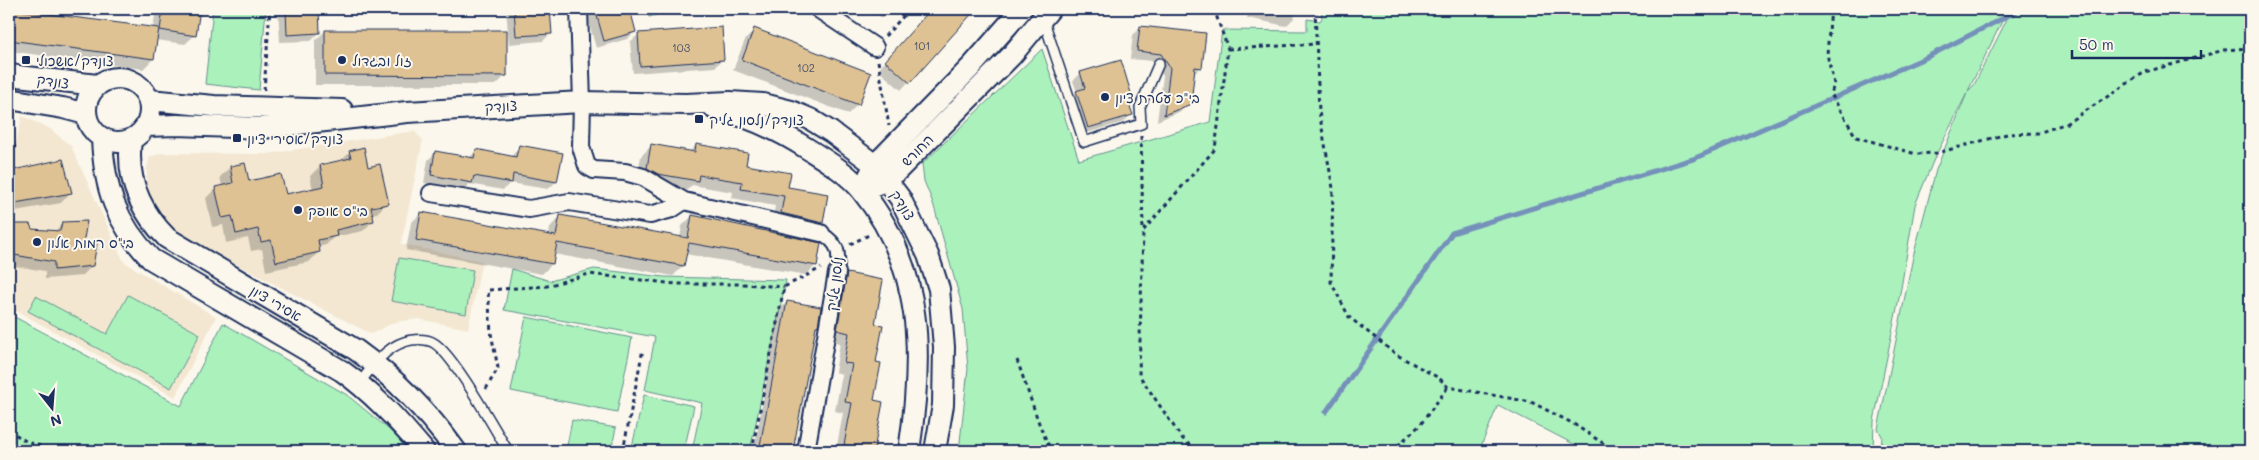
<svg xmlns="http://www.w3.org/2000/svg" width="2259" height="460" font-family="Mali,'Playpen Sans Hebrew',sans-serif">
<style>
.built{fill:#f3e7d1}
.green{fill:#abf1bc;stroke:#63908d}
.shadow{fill:#0003}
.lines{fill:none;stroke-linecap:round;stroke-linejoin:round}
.stream{stroke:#7491ba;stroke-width:5}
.building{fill:#dfc293;stroke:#1b2f5e}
.service-casing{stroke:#1b2f5e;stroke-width:12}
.pedestrian-casing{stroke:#1b2f5e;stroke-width:16}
.minor-casing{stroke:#1b2f5e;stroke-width:20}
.tertiary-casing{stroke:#1b2f5e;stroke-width:24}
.path{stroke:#1b2f5e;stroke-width:3;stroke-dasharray:4 4;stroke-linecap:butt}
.service{stroke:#fbf7ec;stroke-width:9}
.pedestrian{stroke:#fbf7ec;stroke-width:12}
.minor{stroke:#fbf7ec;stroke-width:16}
.tertiary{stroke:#fbf7ec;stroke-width:20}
.poi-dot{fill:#1b2f5e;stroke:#fbf7ec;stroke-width:2}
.labels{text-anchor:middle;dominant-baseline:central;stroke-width:4;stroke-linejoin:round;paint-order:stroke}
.number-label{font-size:11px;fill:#4c546b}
.poi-label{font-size:14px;fill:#1b2f5e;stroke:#fbf7ec;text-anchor:start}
.street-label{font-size:14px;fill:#1b2f5e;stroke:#fbf7ec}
</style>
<rect width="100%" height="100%" fill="#fbf7ec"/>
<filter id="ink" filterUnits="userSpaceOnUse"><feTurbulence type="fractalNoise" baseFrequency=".02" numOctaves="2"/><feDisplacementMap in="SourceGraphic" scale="10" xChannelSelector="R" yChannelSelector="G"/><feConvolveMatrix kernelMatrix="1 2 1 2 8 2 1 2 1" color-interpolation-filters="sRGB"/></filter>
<g filter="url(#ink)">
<path class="built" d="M22,116L49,128L71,146L124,262L216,317L175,397L9,307V156H13Z
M414,131L423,140L401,244L482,261L468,329L418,319L395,322L371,334L197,244L173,229L160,214L151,200L147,182V168L150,157L161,153L267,154Z"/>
<path class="green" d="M213,9H266L259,90L205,84Z
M646,9H676L649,17Z
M1321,9H2008L1968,91L1974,85L2012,9H2250V451H1881L1882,436L1878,429L1913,257L1936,170L1967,93L1934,159L1915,205L1901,288L1874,421L1873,451H1587L1498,405L1479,451H959L968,369L963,309L933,203L924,181L922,164L1042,49L1079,160L1210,122L1222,30L1307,31V19L1320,21L1322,18Z
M399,258L473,270L466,314L391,301Z
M512,269L550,281L594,269L664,277L786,280L750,451H692L702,403L645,390L655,337L504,310Z
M128,295L200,334L171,388L28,311L36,296L107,334Z
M9,314L181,406L223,323L347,395L387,428L411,451H9Z
M526,317L632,338L617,412L511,391Z
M644,395L694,406L684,451H631Z
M572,420L616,428L611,451H566Z"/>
<path class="shadow" d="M9,9L153,28L156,9H199L195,35L185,44L156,40L153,59L143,69L9,51Z
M278,9H318L319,33L311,41L280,42Z
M506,9H549L551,33L543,41L509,44Z
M585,9H628L635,32L627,39L596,48Z
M871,9H891L882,18Z
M932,9H974L901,90L878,70Z
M1249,9H1296L1294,18L1286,26L1247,18Z
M1141,27L1201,67L1193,75L1189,103L1181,111L1157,121L1163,76L1153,61L1130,59L1133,35Z
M721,28L723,59L715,67L633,73L630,42L638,35Z
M755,30L858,104L848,114L733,70L745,40Z
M325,31L506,75L496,85H315V41Z
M1081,73L1132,102L1129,106L1131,114L1124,122L1080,135L1069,99L1077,92L1073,81Z
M696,145L745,166L787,188L822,223L812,233L772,223L775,206L732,198L733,192L692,185L687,190L648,184L637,178L641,156L651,146L689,152Z
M519,147L556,182L548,189L510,183L503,190L469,184L464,190L424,183L428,160L436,152L469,158L476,151L511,157Z
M350,152L367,168L387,203L377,213L371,214L373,221L363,231L334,237L326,245L318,247L319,252L309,262L266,271L262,249L251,251L248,238L226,243L223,225L212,227L206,198L216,188L222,186L220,177L230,167L244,164L248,183L285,196L313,190L310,176L320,166L340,162Z
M62,161L70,193L61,203L9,212V172Z
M421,213L549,236L550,227L560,217L680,238L682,226L692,216L816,265L806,275L685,254L683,266L673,276L554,254L552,264L542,274L406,250L411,223Z
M62,224L82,246L92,266L82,276L45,279V271L9,265V226L29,225L31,230L54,232Z
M848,274L873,325L875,363L871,451H836L843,413L835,411L842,374L835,372L840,343L828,340L838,284Z
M787,302L820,308L793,451H754L779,310Z"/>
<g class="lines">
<path class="stream" d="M1326,412L1452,233L1693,159L1925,58L2021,9"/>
</g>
<path class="building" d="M9,9L159,28L154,59L9,40Z
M163,9H200L196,36L160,30Z
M286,9H319L320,33L287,35Z
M514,9H550L552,34L516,36Z
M595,9H630L636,32L604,41Z
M931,9H976L910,83L885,61Z
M1140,26L1206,33L1202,68L1195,67L1191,104L1164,115L1170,68L1161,54L1137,51Z
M722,27L724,60L640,66L638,33Z
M754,28L871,73L859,105L742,60Z
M325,30H507V76L325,75Z
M1121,60L1134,103L1129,104L1133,115L1088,128L1076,91L1085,88L1080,72Z
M651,144L695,152L696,144L748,153L746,165L791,173L788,187L828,194L823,223L781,213L784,196L741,189L742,182L699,175L698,181L658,174L647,168Z
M519,145L563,153L557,182L513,174L512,183L474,176L472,183L431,175L435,151L474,158L476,149L516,157Z
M364,147L368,167L380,164L389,204L371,207L374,221L336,230L337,236L318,240L320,252L276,262L271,240L261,242L258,229L236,234L232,216L222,218L215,187L233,183L230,166L245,163L249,181L281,174L286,194L324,186L320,165L351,158L349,151Z
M63,159L72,193L9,204V171Z
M421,212L556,236L560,215L688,238L692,215L821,243L817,266L689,243L684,266L557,243L553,264L416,240Z
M87,221L83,245L97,243L93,266L54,270V262L9,254V224H30L32,229L60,231L62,222Z
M847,273L883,280L875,324L883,325L876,362L881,363L874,400L883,402L874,450L844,445L852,403L845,402L852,364L844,363L849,333L837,330Z
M787,301L821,307L818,326H816L793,451H759Z"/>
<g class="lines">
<defs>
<path id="service" d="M416,9H421
M1043,18L1084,142L1141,124L1140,107L1159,63
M9,147H10
M359,384C371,368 385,348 404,342C412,339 426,338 434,343C454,355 494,428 508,451"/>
<path id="pedestrian" d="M821,233C839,244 840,252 837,273"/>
<path id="minor" d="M579,9L582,102L581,147L587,166L594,170L625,172L643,177L684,201L821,233
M818,9L875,47
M431,193L529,209L569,202L650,215L672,209L684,201
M806,451L837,273"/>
<path id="tertiary" d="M9,75L97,85
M86 110a32 32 0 1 1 64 0a32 32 0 1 1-64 0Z
M9,99L63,108L86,114
M149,100L214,106L342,110
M715,109C748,116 780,131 808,149C827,161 849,174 862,191C925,269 923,358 909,451
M146,126L177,125L262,128L407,112L582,102L686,104L730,102L763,104L791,111L810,119L831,132L875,165L900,198L928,255L939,289L944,347L943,405L935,451
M102,138C104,188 116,223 151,259L342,371C374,394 399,421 424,451
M131,140C126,178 140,211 167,238L356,350C395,378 428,412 456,451
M869,176L875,165L972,66L1022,9
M875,185L888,180L1011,56L1050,9"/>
</defs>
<use href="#service" class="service-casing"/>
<use href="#pedestrian" class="pedestrian-casing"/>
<use href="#minor" class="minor-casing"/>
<use href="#tertiary" class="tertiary-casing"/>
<path class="path" d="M1315,9L1319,112L1333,188L1331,282L1349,317L1397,355L1439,378L1448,387L1531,402L1572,423L1615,451
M1831,9L1827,54L1834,84L1831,94L1856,137L1916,154L1937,153L2007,134L2038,133L2067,123L2145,72L2224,50L2250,48
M1315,12L1324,9
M885,36L910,9
M1228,49L1316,44
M878,61L889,126
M264,90L270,9
M1141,136L1143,230
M850,244L869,235
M1017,360L1040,426L1051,451
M486,389L498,368L491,333L488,290L547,286L589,274L676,284H744L784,287
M9,430L27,442L57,451
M623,451L643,349
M752,451L784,287L821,268
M1196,451L1181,437L1139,375L1143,231L1215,149L1228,49L1214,9
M1392,451L1420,425L1448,387"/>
<use href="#service" class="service"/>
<use href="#pedestrian" class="pedestrian"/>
<use href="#minor" class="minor"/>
<use href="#tertiary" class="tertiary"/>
</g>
</g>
<g class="poi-dot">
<rect x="21" y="55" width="10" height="10" rx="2.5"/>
<circle cx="342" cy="60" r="5"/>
<circle cx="1105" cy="97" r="5"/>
<rect x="694" y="114" width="10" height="10" rx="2.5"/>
<rect x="232" y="133" width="10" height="10" rx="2.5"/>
<circle cx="298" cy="210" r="5"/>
<circle cx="37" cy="242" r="5"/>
</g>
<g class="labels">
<g class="number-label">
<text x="922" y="45">101</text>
<text x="681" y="47">103</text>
<text x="806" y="67">102</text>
</g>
<g class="poi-label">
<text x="36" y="60">צונדק/אשכולי</text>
<text x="352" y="60">זול ובגדול</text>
<text x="1115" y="97">בי"כ עטרת ציון</text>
<text x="709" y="119">צונדק/נלסון גליק</text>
<text x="247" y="138">צונדק/אסירי ציון</text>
<text x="308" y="210">בי"ס אופק</text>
<text x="47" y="242">בי"ס רמות אלון</text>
</g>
<g class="street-label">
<text transform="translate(53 81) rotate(8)">צונדק</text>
<text transform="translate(501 106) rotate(-3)">צונדק</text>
<text transform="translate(917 150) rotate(-45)">החורש</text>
<text transform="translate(903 205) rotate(59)">צונדק</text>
<text transform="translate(834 284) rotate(-83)">נלסון גליק</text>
<text transform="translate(276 303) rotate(30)">אסירי ציון</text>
</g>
</g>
<rect width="2259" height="460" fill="none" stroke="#fbf7ec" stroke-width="30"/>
<rect x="15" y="15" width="2229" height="430" fill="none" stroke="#1b2f5e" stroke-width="2" filter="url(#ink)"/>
<g transform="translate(52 408) rotate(163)" stroke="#fbf7ec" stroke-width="4" paint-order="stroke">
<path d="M0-4L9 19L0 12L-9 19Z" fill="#1b2f5e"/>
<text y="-8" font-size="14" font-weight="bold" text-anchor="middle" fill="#1b2f5e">N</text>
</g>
<path d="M2072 50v8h129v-8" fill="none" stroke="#1b2f5e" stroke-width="2.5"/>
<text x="2079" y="50" font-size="15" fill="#1b2f5e" stroke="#fbf7ec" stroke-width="4" paint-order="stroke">50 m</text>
</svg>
